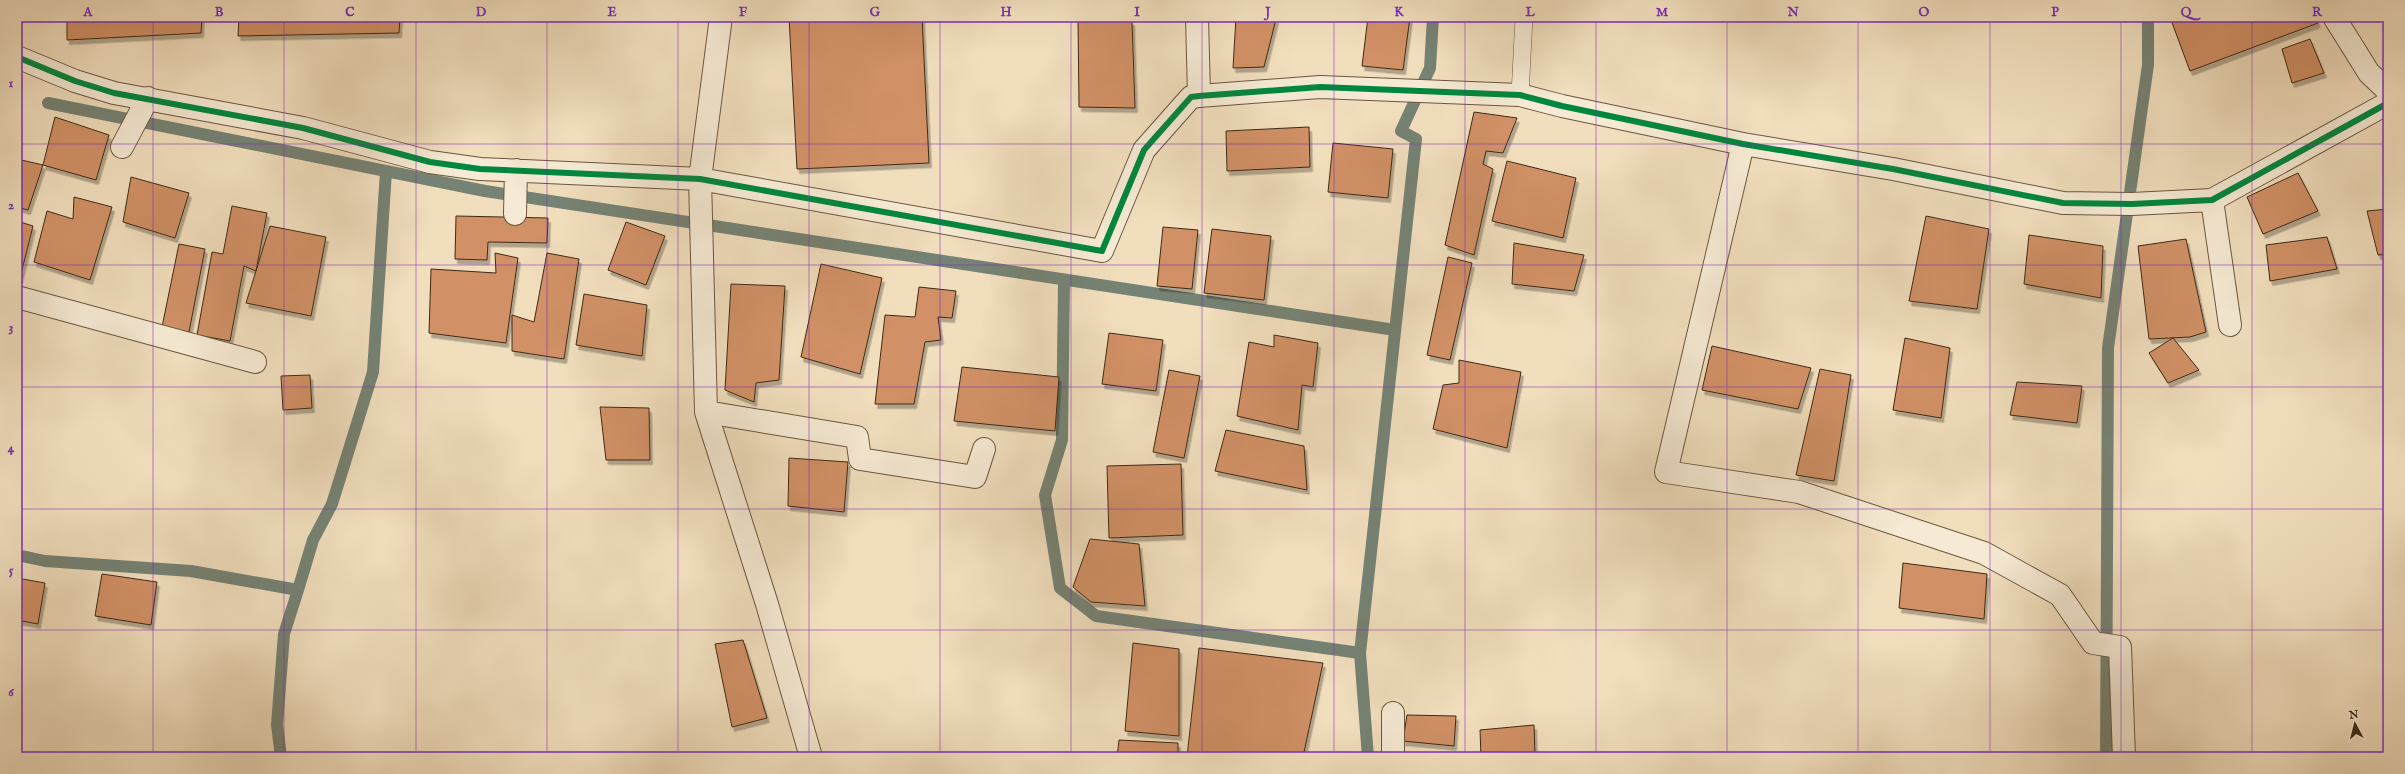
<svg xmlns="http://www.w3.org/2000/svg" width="2405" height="774" font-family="'IM FELL English',serif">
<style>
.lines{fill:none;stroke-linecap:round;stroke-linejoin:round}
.stream{stroke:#758274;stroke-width:12}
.building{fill:#d19066;stroke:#3d2a15;filter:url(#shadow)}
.service-casing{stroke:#6a573f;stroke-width:18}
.minor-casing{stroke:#6a573f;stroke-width:24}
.service{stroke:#f6ead4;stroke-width:17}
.minor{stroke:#f6ead4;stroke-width:22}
.cycleway-casing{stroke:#f6ead4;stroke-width:8}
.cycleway{stroke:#00873e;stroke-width:6}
.grid{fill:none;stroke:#7b2cbf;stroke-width:1;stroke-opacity:0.55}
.neatline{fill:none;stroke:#7b2cbf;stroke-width:1.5}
.grid-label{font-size:13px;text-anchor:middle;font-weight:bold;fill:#7b2cbf}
</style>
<defs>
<filter id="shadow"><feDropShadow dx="2.5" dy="4.5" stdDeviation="0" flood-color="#0004"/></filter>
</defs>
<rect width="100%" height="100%" fill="#f1debd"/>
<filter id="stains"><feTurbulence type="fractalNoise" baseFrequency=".005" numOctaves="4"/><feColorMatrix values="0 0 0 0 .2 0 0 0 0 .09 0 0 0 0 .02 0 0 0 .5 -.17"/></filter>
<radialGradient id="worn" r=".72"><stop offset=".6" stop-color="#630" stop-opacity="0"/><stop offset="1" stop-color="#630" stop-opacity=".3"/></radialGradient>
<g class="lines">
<path class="stream" d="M48,103L485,191L1395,330
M1064,280L1062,440L1045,495L1060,588L1096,616L1360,653
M17,555L45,561L191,571L298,590L313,540L332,504L373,372L386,171
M281,757L277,725L284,634L298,590
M1368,757L1360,653L1416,139L1401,131L1430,68L1433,17
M2106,757L2108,348L2148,65V17"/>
</g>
<path class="building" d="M67,17H202L201,33L67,40Z
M239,17H400L399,33L238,36Z
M789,17H922L929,163L797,169Z
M1236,17L1276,19L1264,67L1233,68Z
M1368,17H1410L1403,70L1362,66Z
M2178,17H2315L2318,23L2190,71L2171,20Z
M1078,19L1132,21L1135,108L1079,107Z
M2310,39L2324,73L2292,83L2282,49Z
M1474,112L1517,118L1503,153L1486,151L1483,164L1493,169L1474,255L1445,245Z
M55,117L109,135L96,180L43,165Z
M1309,127L1310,167L1227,171L1226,131Z
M1333,143L1393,149L1388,198L1328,192Z
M17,159L43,165L28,210L17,207Z
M1507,161L1576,178L1563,238L1492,221Z
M2298,173L2318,211L2263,234L2247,197Z
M131,177L189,193L175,238L123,222Z
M74,197L112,207L90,280L34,262L47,211L73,219Z
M232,206L267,213L256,271L244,266L230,341L197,335L212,252L223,254Z
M2388,209V254L2378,255L2367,211Z
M456,216L548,218L547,243L488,242L487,260L455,259Z
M1926,216L1989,229L1977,309L1909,301Z
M17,221L33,226L18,286H17Z
M626,222L665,236L646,285L608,270Z
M270,226L326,237L311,316L246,303Z
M1163,227L1198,230L1192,289L1157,286Z
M1212,229L1271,236L1264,300L1204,293Z
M2029,235L2103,246L2101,298L2024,284Z
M2327,237L2337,269L2270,281L2266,245Z
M2186,239L2206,332L2190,337L2149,339L2138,246Z
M1514,243L1584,255L1574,291L1512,284Z
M179,244L205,249L189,332L162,327Z
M495,253L518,258L506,343L429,333L431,269L496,273Z
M547,253L579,259L564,359L512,351V315L534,322Z
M1448,257L1472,263L1450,360L1427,355Z
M821,264L882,278L860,374L801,357Z
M731,284L785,286L779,380L756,383L754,402L725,390Z
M919,287L956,291L952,318L938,317L941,340L925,342L914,404H875L885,315L915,317Z
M584,294L647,305L642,356L576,345Z
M1109,333L1163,340L1156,391L1102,384Z
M1274,335L1318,343L1313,387L1302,385L1298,430L1237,416L1249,342L1274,347Z
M1905,338L1950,348L1941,418L1893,410Z
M2173,338L2199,370L2168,383L2149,353Z
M1712,346L1811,368L1798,409L1702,390Z
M1459,360L1521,372L1507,448L1433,429L1443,385L1459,383Z
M962,367L1059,377L1055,431L954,421Z
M1820,369L1851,375L1834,481L1796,475Z
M1169,370L1200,376L1184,458L1153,452Z
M310,375L312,408L283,410L281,376Z
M2017,382L2082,386L2077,423L2010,415Z
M600,407L649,408L650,460H606Z
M1226,430L1304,446L1307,490L1215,471Z
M789,458L848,462L844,512L788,506Z
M1181,464L1183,535L1109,538L1107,466Z
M1090,539L1139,544L1145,606L1091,602L1073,587Z
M1903,563L1987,574L1984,619L1899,608Z
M102,574L157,582L151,625L95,616Z
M17,578L45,583L38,624L17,620Z
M743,640L767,718L732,727L715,644Z
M1133,643L1179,649V736L1125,731Z
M1199,648L1323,663L1303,757H1187Z
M1407,715L1456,716L1454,746L1403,741Z
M1534,725L1535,757H1481L1480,730Z
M1119,740L1178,743V757H1117Z
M1399,753L1433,757H1400Z"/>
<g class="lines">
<defs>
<path id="service" d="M1520,95L1524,17"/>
<path id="minor" d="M721,17L700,179L706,412L767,604L811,757
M1197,17L1199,96
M2334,17L2369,73L2388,91
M17,57L75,81L114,93L303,128L430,162L480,169L700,179L1102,251L1144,150L1191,97L1199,96L1320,87L1520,95L1562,106L1743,144L1893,169L2063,203L2132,204L2212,200L2388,103
M1743,144L1666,472L1799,492L1984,553L2060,595L2093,643L2120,647L2124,757
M122,147L148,98
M2212,200L2230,325
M515,214L516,170
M17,297L255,362
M706,412L857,437L860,459L975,477L984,449
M1393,757V713"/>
</defs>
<use href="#service" class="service-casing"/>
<use href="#minor" class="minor-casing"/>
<use href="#service" class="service"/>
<use href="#minor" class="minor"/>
<defs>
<path id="cycleway" d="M17,57L75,81L114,93L303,128L430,162L480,169L700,179L1102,251L1144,150L1191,97L1199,96L1320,87L1520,95L1562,106L1743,144L1893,169L2063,203L2132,204L2212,200L2388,103"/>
</defs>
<use href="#cycleway" class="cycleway-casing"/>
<use href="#cycleway" class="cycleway"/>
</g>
<path class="grid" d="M153,17V757M284,17V757M416,17V757M547,17V757M678,17V757M809,17V757M940,17V757M1071,17V757M1202,17V757M1334,17V757M1465,17V757M1596,17V757M1727,17V757M1858,17V757M1990,17V757M2121,17V757M2252,17V757M17,144H2388M17,265H2388M17,387H2388M17,509H2388M17,630H2388"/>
<rect width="2405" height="774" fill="none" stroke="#f1debd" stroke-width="44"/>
<g transform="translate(2355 724) rotate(353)" stroke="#f6ead4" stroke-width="3" paint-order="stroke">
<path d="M0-3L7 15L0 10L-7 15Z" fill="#3d2a15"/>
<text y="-6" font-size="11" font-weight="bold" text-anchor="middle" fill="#3d2a15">N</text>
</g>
<rect x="22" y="22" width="2361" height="730" class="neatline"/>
<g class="grid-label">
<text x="88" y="16">A</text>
<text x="219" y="16">B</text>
<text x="350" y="16">C</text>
<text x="481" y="16">D</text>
<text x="612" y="16">E</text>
<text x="743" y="16">F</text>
<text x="875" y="16">G</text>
<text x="1006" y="16">H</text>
<text x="1137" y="16">I</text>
<text x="1268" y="16">J</text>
<text x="1399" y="16">K</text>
<text x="1530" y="16">L</text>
<text x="1662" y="16">M</text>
<text x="1793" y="16">N</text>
<text x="1924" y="16">O</text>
<text x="2055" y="16">P</text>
<text x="2186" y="16">Q</text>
<text x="2317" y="16">R</text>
<text x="11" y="87">1</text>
<text x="11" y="209">2</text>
<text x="11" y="331">3</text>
<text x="11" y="452">4</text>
<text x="11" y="574">5</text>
<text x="11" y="696">6</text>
</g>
<rect width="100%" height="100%" filter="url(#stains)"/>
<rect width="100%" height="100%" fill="url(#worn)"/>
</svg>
